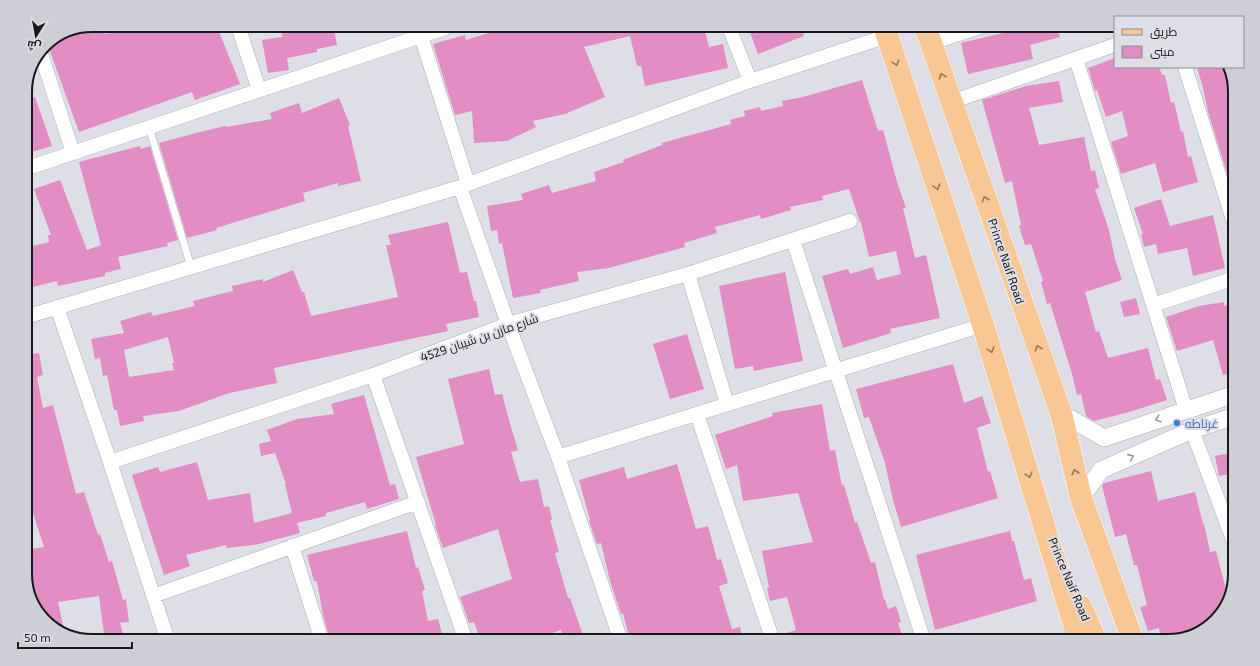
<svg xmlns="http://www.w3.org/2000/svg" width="1260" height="666" font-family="'Exo 2',Cairo,sans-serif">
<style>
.building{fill:#e28dc3;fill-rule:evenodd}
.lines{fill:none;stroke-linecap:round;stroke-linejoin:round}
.service-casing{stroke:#adadb6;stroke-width:8}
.minor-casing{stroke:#adadb6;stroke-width:15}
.tertiary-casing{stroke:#adadb6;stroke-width:18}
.primary-casing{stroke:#fff;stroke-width:23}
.service{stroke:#fff;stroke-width:7}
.minor{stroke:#fff;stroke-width:14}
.tertiary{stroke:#fff;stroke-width:17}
.primary{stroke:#f8c793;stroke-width:22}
.oneway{stroke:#94795d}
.oneway2{stroke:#989899}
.shop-dot{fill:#3f7fe0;stroke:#dedee7;stroke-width:1.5}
.labels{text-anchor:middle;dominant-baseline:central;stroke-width:4;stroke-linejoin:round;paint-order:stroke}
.street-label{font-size:12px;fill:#19191c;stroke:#dedee7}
.shop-label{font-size:12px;fill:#366cbe;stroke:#dedee7;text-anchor:start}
.rim{fill:none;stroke:#19191c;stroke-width:2}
</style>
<rect width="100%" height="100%" fill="#dedee7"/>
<path class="building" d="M1009,26H1056L1060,37L1030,45L1033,59L968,74L961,43L1003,33L1002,27Z
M704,27L709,47L723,44L728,68L645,86L641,66H637L630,36L584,47L605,97L565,114L533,121L536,127L507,141L474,143L472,111L455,115L433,44L465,35L466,40L495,31L513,28Z
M748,27H801L804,36L758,54Z
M218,29L240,84L195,100L192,92L79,132L47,43L67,30H103L105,34L118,30Z
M281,29H334L337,45L317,49V52L287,58L289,70L268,73L262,40L282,37Z
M1115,58V67H1159L1162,75H1165L1171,103L1174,102L1181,132L1183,131L1188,157L1191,156L1198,182L1163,192L1155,163L1121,174L1111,142L1128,136L1122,111L1106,117L1097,90L1095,91L1088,68Z
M1197,67H1228L1235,88V192H1233L1208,112L1203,88Z
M862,80L878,131L883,130L897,182L906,208H903L915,258L926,255L940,318L890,329L891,333L843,348L822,276L848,269L850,274L873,267L877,280L901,274L896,251L869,257L861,222H860L849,189L822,196L823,200L790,207L791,210L761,219L760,215L715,227L717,233L684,243L685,247L609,268L577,272L579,281L540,290L541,293L513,298L502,243L499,244L497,230L491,231L487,206L523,200L521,194L549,185L552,193L596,181L594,172L624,162L623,160L662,145V143L731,124L730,120L745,116L744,111L760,107L761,111L783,106L782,101L803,97Z
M1059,81L1063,102L1029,108L1039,145L1084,137L1091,171L1095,170L1099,188L1095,189L1109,230L1115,259L1122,280L1085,292L1096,332L1099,331L1108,358L1148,348L1156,380L1160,379L1167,400L1129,412L1094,421L1086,416L1081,394L1077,395L1072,374L1050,303L1047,304L1041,282L1043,281L1031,244L1025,245L1019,226L1021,225L1012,181L1005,183L982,100L1026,86Z
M35,97L52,146L25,154V100Z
M339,98L350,125L348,126L361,181L338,186V183L303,193L305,201L216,228L217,230L187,238L159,143L196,133L225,126L226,127L272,119L270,113L299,103L302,113Z
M140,146L141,149L150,146L178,240L167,243L168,246L118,257L121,269L105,273V276L58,286L57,281L25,289V248L49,242L48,235H51L34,189L60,180L87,250L101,245L79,162Z
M1161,199L1170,226L1213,215L1225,268L1193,276L1187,248L1158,254L1156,244L1144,247L1141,234H1143L1134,208Z
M448,222L460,273L467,272L474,301H476L479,317L446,324L448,331L274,368L277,383L229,393L179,411L143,416L144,421L120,426L117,410H114L107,375L103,376L100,358L95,359L91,339L124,333L120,321L151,312L153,316L195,306L193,301L233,291L232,286L263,279V282L293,270L302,292H304L311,316L398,297L386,245H391L388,235ZM168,337L174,363H172L174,370L129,377L124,350Z
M785,272L803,361L754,371L753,366L735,369L719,286Z
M1136,298L1140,314L1124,317L1120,302Z
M1224,302V306L1235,302V372L1223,375L1213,340L1177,351L1166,317L1199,306Z
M687,334L704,389L670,399L653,344Z
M31,346L33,354L39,353L43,375L37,377L43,408L53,405L76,494L84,492L98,535L100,534L109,562L112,561L123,600L126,599L129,622L120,623L125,641H105L99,596L58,602L65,635L62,634L36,611L25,578V550L44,547L30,504L25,505V347Z
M953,364L964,403L982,396L991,423L977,428L988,472L990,471L998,498L901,527L893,500L885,463L869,417L864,418L856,389Z
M489,369L495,395L502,394L510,424L518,450L511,452L520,482L538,479L544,507L549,506L552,520H550L559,552L555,553L568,598H570L585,641H563L561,630L528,641H481L474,622L469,623L460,597L512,579L498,529L443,548L435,526L436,525L416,457L464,444L448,379Z
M364,395L390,485L395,484L399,499L367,509L365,502L326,513V516L297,523L300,533L259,544L227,548L226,545L186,555L190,566L164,575L132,475L158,467L160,472L197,462L208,500L250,493L254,523L292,513L285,484H286L275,453L261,456L259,444L271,441L267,430L297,419L334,414L331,404Z
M822,404L830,451L835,450L842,486L844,485L855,523L857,522L871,563L875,562L884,600L885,599L888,609L896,606L901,622L898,623L904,641H781L780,635L796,630L787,597L770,601L767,588H769L762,551L813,542L798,493L743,501L737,465L726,469L715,435L773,416L772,413Z
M1235,452V473L1219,476L1215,456Z
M677,464L696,529L708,526L717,560L721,559L728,583L719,586L732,629L740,627L743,641H691L690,634L659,641H630L623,613L621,614L610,581L601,543L597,544L589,521L590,520L579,480L624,467L627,479Z
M1151,471L1158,501L1195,492L1203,524H1204L1210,552L1216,551L1229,601L1228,604L1205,630L1168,641H1161L1159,628L1148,631L1140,607L1147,605L1137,565H1134L1126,534L1115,537L1102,486L1104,483Z
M407,531L416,568L418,567L425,590L422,591L428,621L438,619L444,641H330L323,615L317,581H314L307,555Z
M1010,531L1012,541H1014L1024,580L1031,578L1037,601L935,630L916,555Z"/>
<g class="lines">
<defs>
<path id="service" d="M149,127L191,267"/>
<path id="minor" d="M729,27L750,81
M239,29L259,90
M421,36L468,184
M931,43L983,26
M41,54L73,153
M1076,59L1186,410
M1185,67L1235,226
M951,102L1115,45
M25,169L445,28
M460,187L508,324L558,457L621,641
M793,240L924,641
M688,274L727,404
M1153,305L1235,278
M57,307L110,462L168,641
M25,317L460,187L750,81L887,36
M373,375L466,641
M697,414L773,641
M1192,430L1235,545
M558,457L983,325
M110,462L373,375L508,324L688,274L850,221
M292,546L322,641
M153,596L418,502"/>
<path id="tertiary" d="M1061,413L1104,438L1235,394
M1081,498L1101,470L1192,430L1235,416"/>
<path id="primary" d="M884,26L983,325L1079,641
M925,26L1061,413L1081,498L1133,641
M1081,606L1096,641"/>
</defs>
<use href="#service" class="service-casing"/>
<use href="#minor" class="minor-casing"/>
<use href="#tertiary" class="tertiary-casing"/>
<use href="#primary" class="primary-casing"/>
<use href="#service" class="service"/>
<use href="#minor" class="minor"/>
<use href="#tertiary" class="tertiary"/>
<use href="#primary" class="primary"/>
</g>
<defs><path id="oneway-chevron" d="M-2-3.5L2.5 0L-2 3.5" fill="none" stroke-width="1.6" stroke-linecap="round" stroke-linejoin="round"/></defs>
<g class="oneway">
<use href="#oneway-chevron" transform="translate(896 63) rotate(72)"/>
<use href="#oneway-chevron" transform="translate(942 76) rotate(-109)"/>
<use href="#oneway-chevron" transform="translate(937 187) rotate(72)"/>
<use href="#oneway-chevron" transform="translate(985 199) rotate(-109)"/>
<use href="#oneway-chevron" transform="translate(1038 348) rotate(-109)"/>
<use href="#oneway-chevron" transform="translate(991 350) rotate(73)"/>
<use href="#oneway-chevron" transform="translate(1075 472) rotate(-104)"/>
<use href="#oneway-chevron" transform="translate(1029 475) rotate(73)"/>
</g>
<g class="oneway2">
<use href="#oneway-chevron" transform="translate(1158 419) rotate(161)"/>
<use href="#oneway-chevron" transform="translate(1131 457) rotate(-24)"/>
</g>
<circle class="shop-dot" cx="1177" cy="423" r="4"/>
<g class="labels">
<g class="street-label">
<text transform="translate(1007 261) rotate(71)">Prince Naif Road</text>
<text transform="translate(479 337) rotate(-19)">شارع مازن بن شيبان 4529</text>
<text transform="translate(1070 579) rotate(67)">Prince Naif Road</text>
</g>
<g class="shop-label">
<text x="1185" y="423">غرناطه</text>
</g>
</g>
<path d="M0 0H1260V666H0ZM92 32H1168A60 60 0 0 1 1228 92V574A60 60 0 0 1 1168 634H92A60 60 0 0 1 32 574V92A60 60 0 0 1 92 32Z" fill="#ceced7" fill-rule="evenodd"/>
<path class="rim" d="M92 32H1168A60 60 0 0 1 1228 92V574A60 60 0 0 1 1168 634H92A60 60 0 0 1 32 574V92A60 60 0 0 1 92 32Z"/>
<rect x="1114" y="16" width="130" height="52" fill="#dedee7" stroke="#8f8f96"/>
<rect x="1122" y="29" width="20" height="6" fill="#f8c793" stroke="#8f8f96"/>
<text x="1150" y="36" font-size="12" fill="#19191c">طريق</text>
<rect x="1122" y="46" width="20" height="12" fill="#e28dc3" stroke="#8f8f96"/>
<text x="1150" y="56" font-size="12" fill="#19191c">مبنى</text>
<g transform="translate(36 36) rotate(191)" stroke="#dedee7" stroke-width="3" paint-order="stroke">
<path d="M0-3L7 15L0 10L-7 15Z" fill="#19191c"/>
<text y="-6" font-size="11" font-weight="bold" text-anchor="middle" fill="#19191c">ش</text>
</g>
<path d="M18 642v6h114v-6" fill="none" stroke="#19191c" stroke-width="2"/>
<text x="24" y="642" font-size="12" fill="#19191c" stroke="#dedee7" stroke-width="3" paint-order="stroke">50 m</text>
</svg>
